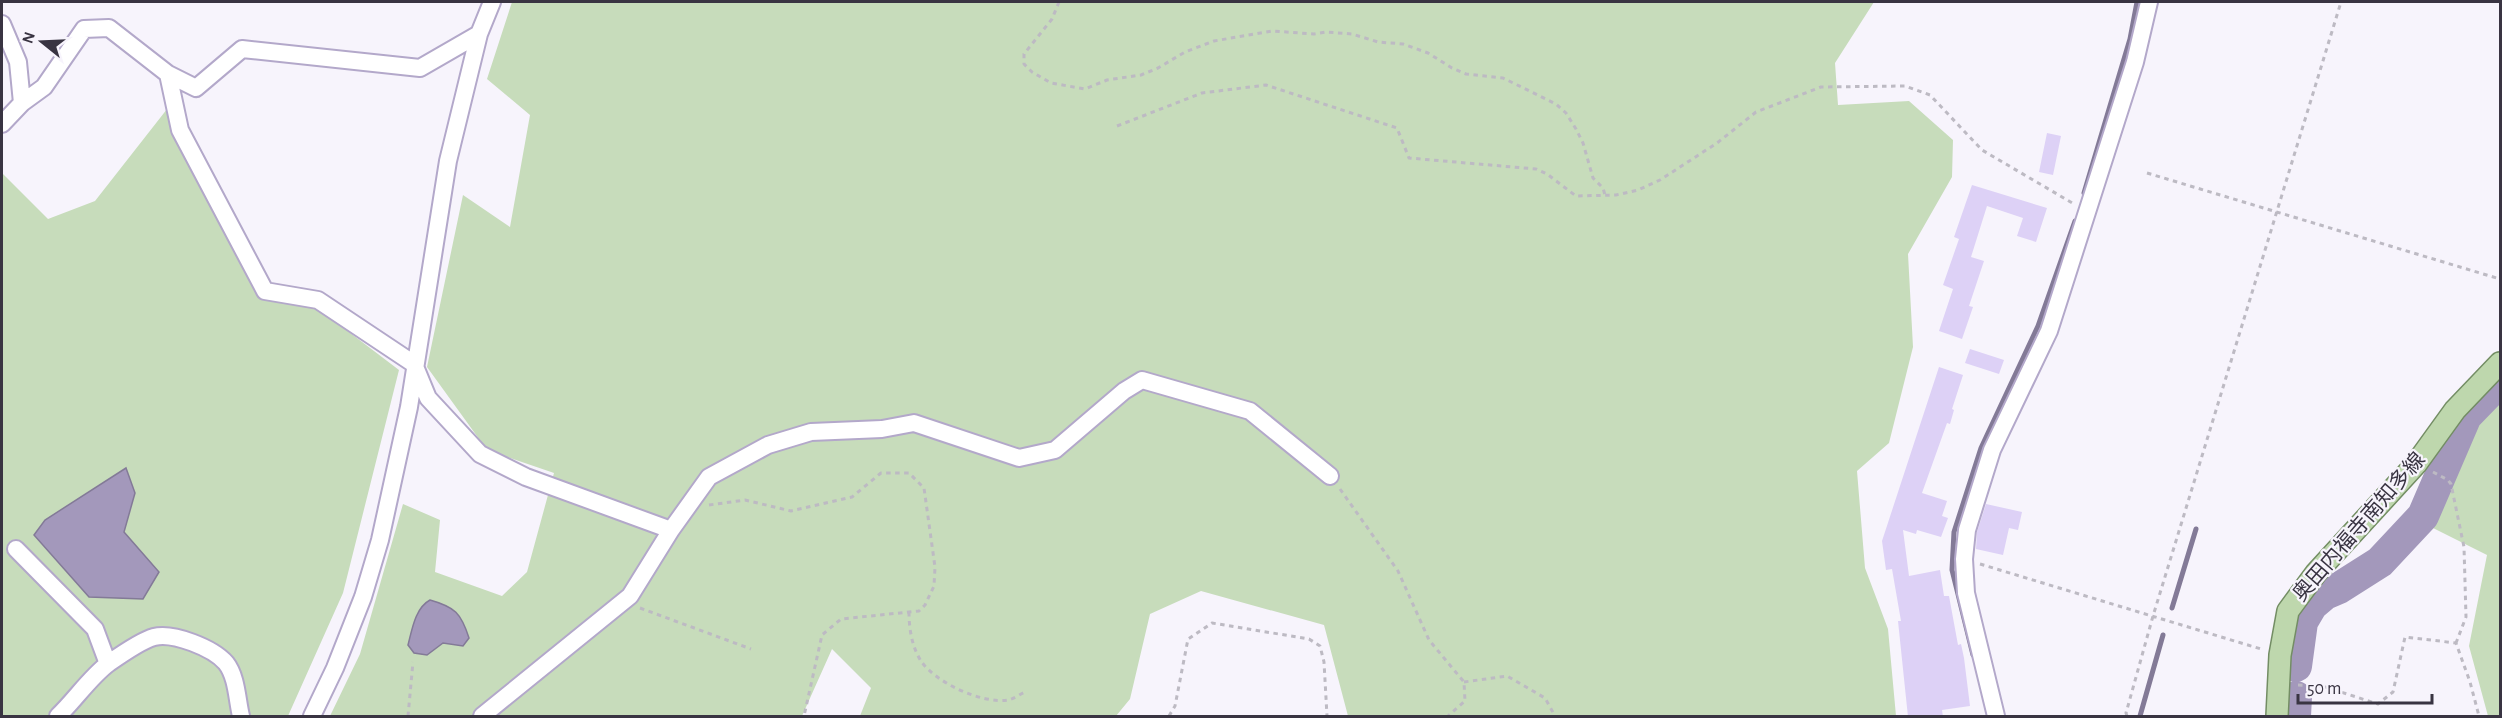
<svg xmlns="http://www.w3.org/2000/svg" width="2502" height="718" font-family="'Alegreya Sans','Noto Sans JP',sans-serif">
<style>
.green{fill:#c7dcbb}
.water{fill:#a398bb;stroke:#837a97;stroke-width:1.5}
.lines{fill:none;stroke-linecap:round;stroke-linejoin:round}
.stream{stroke:#837a97;stroke-width:5}
.river{stroke:#a398bb;stroke-width:32}
.building{fill:#ddd1f6}
.minor-casing{stroke:#b3a8ca;stroke-width:20}
.major-casing{stroke:#738d64;stroke-width:24}
.path{stroke:#bdbac3;stroke-width:3;stroke-dasharray:4.5 4.5;stroke-linecap:butt}
.minor{stroke:#fff;stroke-width:16}
.major{stroke:#bed7ad;stroke-width:21}
.labels{text-anchor:middle;dominant-baseline:central;stroke-width:4.5;stroke-linejoin:round;paint-order:stroke}
.street-label{font-size:21px;fill:#393442;stroke:#f7f4fc}
</style>
<rect width="100%" height="100%" fill="#f7f4fc"/>
<path class="green" d="M512,2H1874L1835,63L1838,105L1909,101L1953,140L1952,177L1908,254L1913,347L1889,443L1857,471L1865,568L1888,629L1896,716H1348L1324,625L1201,591L1150,614L1130,699L1116,716H860L871,688L832,649L802,716H330L360,654L403,504L440,520L435,572L502,596L527,572L554,473L487,450L427,367L463,195L510,227L530,115L487,79Z
M171,104L260,294L316,307L399,370L343,593L288,716H2V173L48,219L95,201Z
M2500,388V716H2488L2469,646L2487,555L2425,524L2469,420Z"/>
<path class="water" d="M126,468L135,493L124,532L159,572L143,599L89,597L34,535L45,520Z
M430,600C455,607 461,613 469,638L463,646L443,643L427,655L414,653L408,645C412,630 415,608 430,600Z"/>
<g class="lines">
<path class="stream" d="M2084,193L2130,39L2137,2
M2172,608L2196,529
M1973,655L1952,570L1954,532L1981,448L2038,326L2075,221
M2140,716L2163,635"/>
<path class="river" d="M2296,666L2302,622L2312,605L2325,594L2339,588L2380,562L2423,516L2466,416L2500,381
M2295,716L2296,697"/>
</g>
<path class="building" d="M2047,133L2061,136L2053,175L2039,172Z
M1972,185L2047,208L2036,242L2017,236L2023,218L1987,206L1971,257L1984,261L1969,306L1973,307L1962,339L1939,331L1953,289L1943,285L1959,239L1954,237Z
M1970,349L2004,360L1999,374L1965,363Z
M1939,367L1963,375L1952,409L1954,410L1950,424L1947,423L1922,493L1947,501L1942,516L1948,518L1941,537L1917,530L1916,534L1903,530L1909,576L1940,570L1944,596H1949L1958,645L1961,644L1964,658L1970,706L1942,710L1943,717H1908L1898,621H1901L1892,569L1886,570L1882,541Z
M1986,504L2022,512L2018,530L2009,528L2003,555L1976,549L1977,532Z"/>
<g class="lines">
<defs>
<path id="minor" d="M2,24L18,62L22,103
M168,74L196,88L242,49L420,68L479,34
M2,124L22,103L44,87L84,29L109,28L168,74L180,130L265,291L318,300L414,364L428,398L480,454L526,477L671,530
M16,549L95,629L108,664
M58,716C75,700 90,677 109,663C119,656 143,640 154,637C173,632 213,648 226,663C237,677 237,700 241,716
M312,716L335,668L363,597L380,540L409,407L448,161L479,34L492,2
M482,716L630,596L671,530L709,477L768,445L811,432L882,429L914,423L1019,458L1055,450L1124,391L1142,380L1250,411L1330,476
M1996,716L1966,593L1964,559L1967,530L1992,450L2049,331L2135,62L2149,2"/>
<path id="major" d="M2277,716L2280,655L2288,611L2316,573L2416,464L2455,410L2500,363"/>
</defs>
<use href="#minor" class="minor-casing"/>
<use href="#major" class="major-casing"/>
<path class="path" d="M1059,2L1052,19L1024,54V64L1032,72L1051,83L1085,89L1107,80L1141,75L1158,68L1185,52L1214,41L1272,31L1314,34L1326,32L1352,34L1378,42L1403,44L1428,53L1452,68L1466,74L1503,78L1556,104L1566,113L1576,129L1583,143L1593,178L1603,188L1605,195
M1117,126L1202,93L1266,85L1397,128L1409,158L1536,169L1547,174L1576,196L1616,195L1638,190L1660,180L1717,143L1756,112L1821,87L1905,86L1930,95L1982,150L2074,204
M2147,173L2500,279
M2433,472L2448,480L2451,484L2464,547L2466,617L2456,643
M1340,489L1398,571L1429,640L1464,682L1465,701L1448,716
M709,505L745,500L791,511L852,497L881,473H909L924,488L935,567L934,586L925,605L919,611L841,619L822,635L804,716
M1980,564L2261,649
M640,608L751,649
M909,612C909,629 912,647 921,661C936,683 982,704 1008,700C1014,699 1020,694 1025,692
M1464,682L1507,676L1545,698L1555,716
M2298,685L2322,686L2378,704L2393,692L2405,637L2456,643L2470,682L2479,716
M408,716L413,662
M1169,716L1175,706L1188,639L1212,623L1309,639L1320,646L1324,662L1327,716
M2127,716L2126,713L2153,616L2341,2"/>
<use href="#minor" class="minor"/>
<use href="#major" class="major"/>
</g>
<g class="labels">
<g class="street-label">
<text transform="translate(2359 527) rotate(-49)">奥田内福寺南知多線</text>
</g>
</g>
<rect width="2502" height="718" fill="none" stroke="#393442" stroke-width="6"/>
<g transform="translate(42 42) rotate(288)" stroke="#f7f4fc" stroke-width="4.5" paint-order="stroke">
<path d="M0-4.5L10 22L0 15L-10 22Z" fill="#393442"/>
<text y="-9" font-size="16" font-weight="bold" text-anchor="middle" fill="#393442">N</text>
</g>
<path d="M2298 694v9h134v-9" fill="none" stroke="#393442" stroke-width="3"/>
<text x="2307" y="694" font-size="18" fill="#393442" stroke="#f7f4fc" stroke-width="4.5" paint-order="stroke">50 m</text>
</svg>
